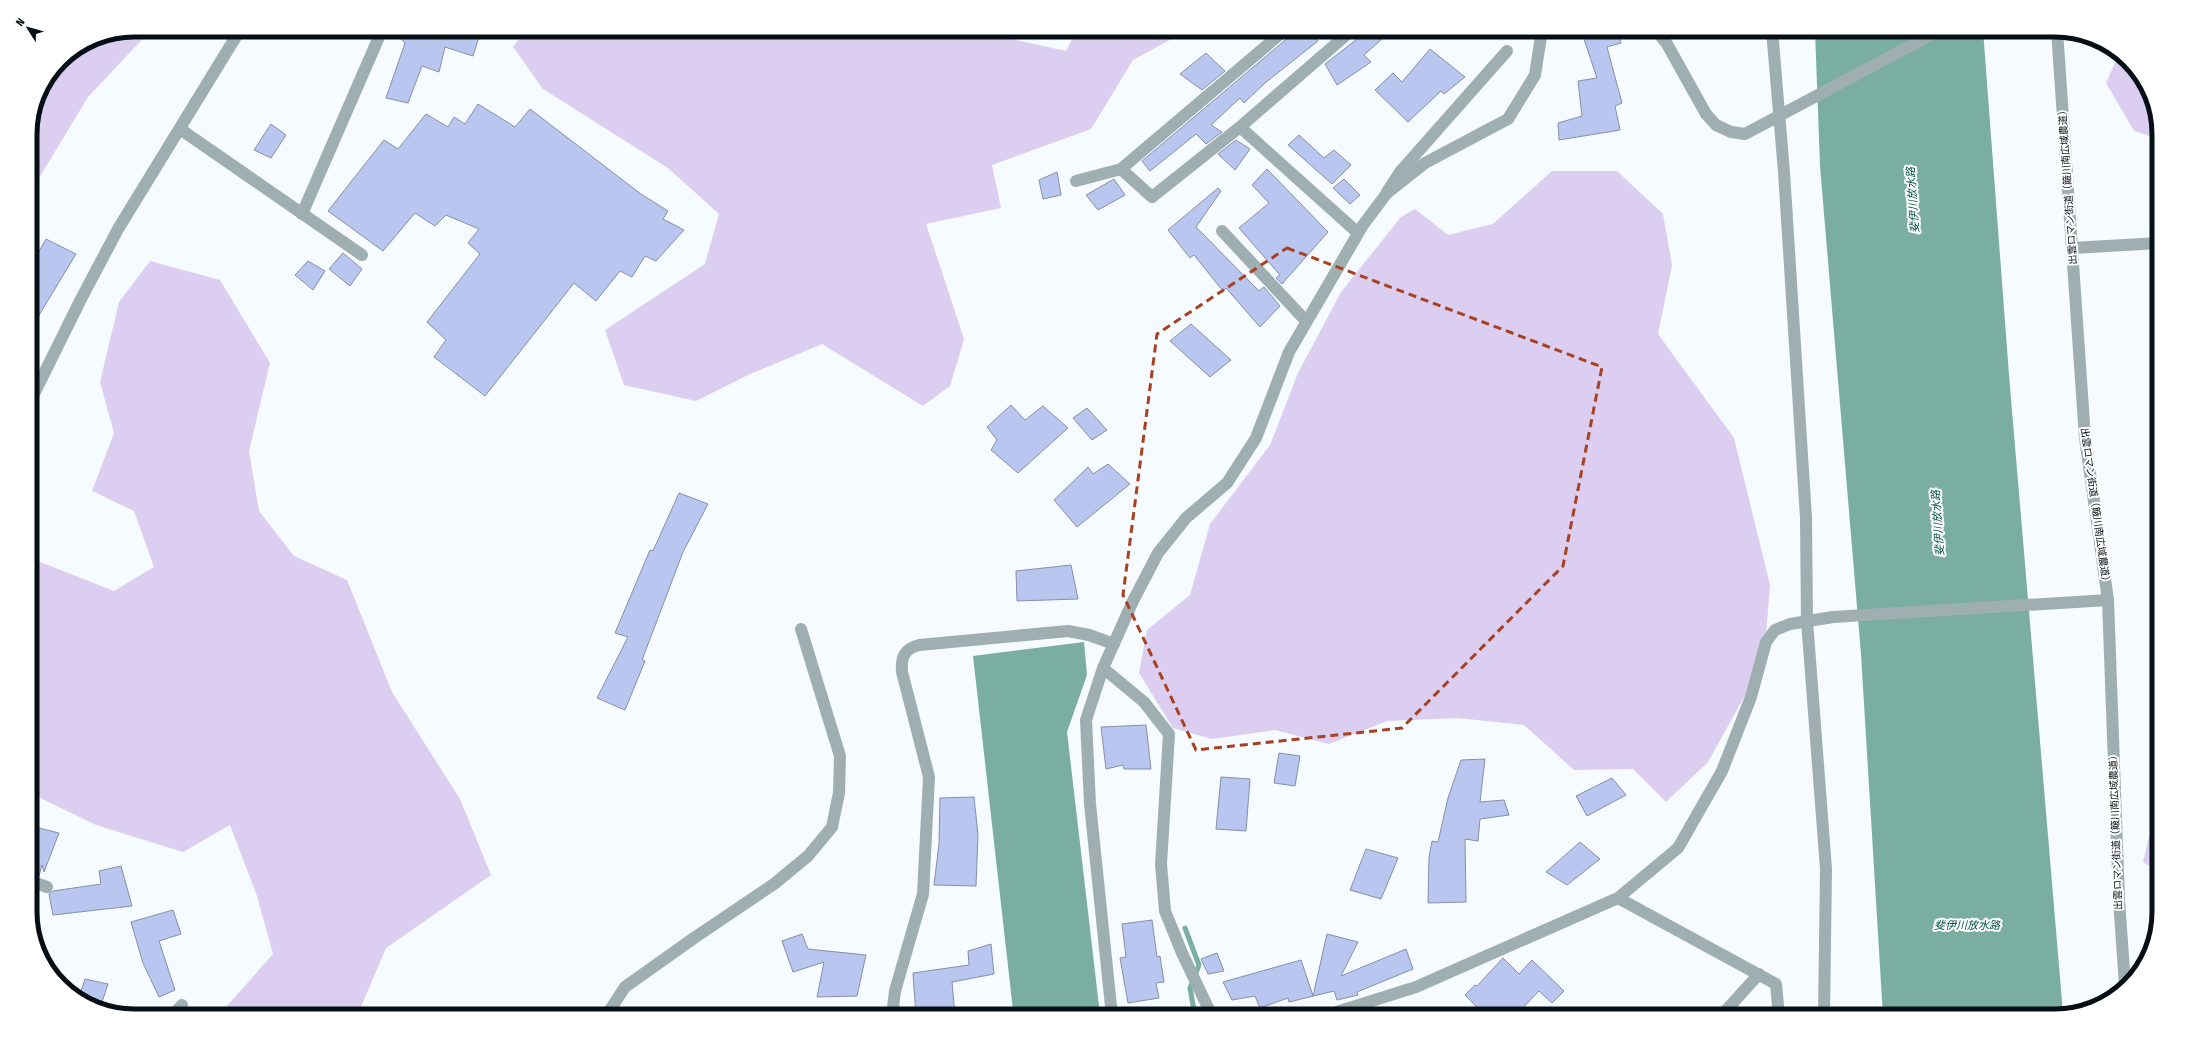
<svg xmlns="http://www.w3.org/2000/svg" width="2189" height="1046" font-family="'Fira Sans Condensed','Noto Sans JP',sans-serif">
<style>
.green{fill:#dbcef1}
.water{fill:#79aea0}
.lines{fill:none;stroke-linecap:round;stroke-linejoin:round}
.stream{stroke:#79aea0;stroke-width:5}
.building{fill:#b9c6ef;stroke:#878fa8}
.minor{stroke:#9faeb0;stroke-width:12}
.tertiary{stroke:#9faeb0;stroke-width:12}
.marked{fill:none;stroke:#a84022;stroke-width:3;stroke-dasharray:8 5;stroke-linejoin:round}
.labels{text-anchor:middle;dominant-baseline:central;stroke-width:4;stroke-linejoin:round;paint-order:stroke}
.street-label{font-size:10px;fill:#070f16;stroke:#fff}
.water-label{font-size:11px;font-style:italic;fill:#025143;stroke:#fff}
.rim{fill:none;stroke:#070f16;stroke-width:5}
</style>
<rect width="100%" height="100%" fill="#f5fbfe"/>
<path class="green" d="M134,30H151L88,97L30,193V128L41,88L61,60L95,38Z
M526,30H1000L1003,37L1066,51L1077,30H1188L1133,60L1091,129L992,165L1001,208L926,224L964,339L950,386L923,406L822,344L748,375L696,401L624,385L605,330L705,264L719,214L668,168L543,89L513,47Z
M2118,56L2141,76L2159,128V139L2134,131L2106,83Z
M1552,171H1617L1663,214L1672,265L1658,334L1734,438L1770,585L1764,661L1708,762L1666,802L1633,769L1574,770L1524,725L1458,718L1387,721L1329,744L1275,730L1212,739L1173,728L1139,673L1147,630L1190,595L1210,524L1270,445L1298,373L1341,292L1401,217L1415,209L1448,235L1493,224Z
M150,261L220,280L270,363L249,451L259,511L294,556L347,580L392,692L460,799L491,875L386,948L357,1016H218L273,954L257,896L230,825L183,852L96,825L30,793V558L114,591L154,567L134,511L92,491L114,433L100,382L119,302Z
M2159,797V872L2143,862Z"/>
<path class="water" d="M1815,30H1983L2009,375L2063,1013L2055,1016H1883L1861,654L1820,166Z
M1084,642L1087,675L1067,732L1099,1006L1092,1016H1017L1013,1010L973,656Z"/>
<g class="lines">
<path class="stream" d="M1185,928L1199,965L1190,988L1195,1016"/>
</g>
<path class="building" d="M393,30H481L473,56L445,47L439,72L422,66L408,103L386,98L405,43Z
M1292,30H1326L1316,38L1318,41L1265,83L1244,103L1240,98L1211,125L1222,132L1206,144L1196,134L1150,171L1142,161L1290,36Z
M1359,30H1392L1364,55L1371,62L1337,85L1325,64L1361,36Z
M1581,30H1617L1621,43L1607,47L1622,103L1615,106L1620,130L1559,140L1558,123L1582,116L1578,81L1597,78Z
M1430,49L1465,77L1444,94L1441,91L1408,122L1375,90L1393,73L1402,82Z
M1206,53L1225,71L1202,90L1180,74Z
M478,104L515,127L530,109L641,194L668,211L663,219L684,230L656,261L645,256L632,277L620,271L596,301L574,283L485,396L434,357L446,340L427,322L480,254L468,243L479,229L446,215L435,226L415,213L383,251L328,211L384,140L398,149L426,114L448,127L454,117L465,124Z
M271,124L286,135L271,158L254,150Z
M1299,135L1324,158L1334,150L1351,165L1332,184L1288,145Z
M1236,140L1250,149L1235,170L1218,154Z
M1267,169L1328,232L1282,284L1276,278L1280,275L1239,228L1269,203L1252,185Z
M1057,172L1061,195L1043,199L1039,180Z
M1114,179L1125,195L1098,210L1086,195Z
M1344,179L1360,195L1350,204L1333,188Z
M1218,188L1221,191L1196,227L1259,291L1264,287L1280,306L1260,327L1226,288L1223,291L1194,255L1190,258L1168,230Z
M46,239L76,254L30,330V267Z
M343,253L362,269L350,286L329,269Z
M308,261L325,271L313,290L295,275Z
M1191,324L1231,360L1210,377L1170,341Z
M1011,405L1025,420L1043,406L1068,428L1018,473L991,450L997,440L987,427Z
M1087,408L1107,430L1092,440L1073,418Z
M1108,464L1130,484L1077,527L1054,500L1088,467L1093,474Z
M679,493L708,504L683,552L642,660L645,661L625,710L597,698L628,637L615,633L650,550L653,551Z
M1071,565L1078,599L1017,601L1016,571Z
M1146,725L1151,769H1124L1123,765L1106,769L1101,727Z
M1279,753L1300,756L1295,786L1274,783Z
M1485,759L1480,802L1504,800L1509,815L1480,819L1478,841L1465,839L1466,902L1428,903L1429,857L1432,841L1438,842L1448,798L1461,760Z
M1221,777L1250,779L1246,831L1216,829Z
M1612,778L1626,795L1587,816L1576,796Z
M974,797L978,835L976,886L934,885L939,844L940,798Z
M35,827L59,833L44,872L42,865L39,876L30,874V838Z
M1580,842L1600,859L1567,885L1546,872Z
M1366,849L1398,858L1381,899L1350,890Z
M121,866L132,906L53,915L49,894L53,891L101,884L99,871Z
M173,910L181,934L159,941L175,990L159,997L143,963L131,922Z
M1152,920L1157,957L1160,956L1164,982L1156,983L1159,998L1128,1003L1120,958L1126,957L1122,924Z
M802,934L808,949L866,955L857,996L817,997L824,962L793,972L782,941Z
M1327,934L1358,942L1341,976L1406,949L1413,969L1357,992L1358,995L1337,1000L1334,991L1289,1002L1288,998L1260,1008L1255,996L1232,1000L1223,982L1301,960L1313,996Z
M991,944L994,974L952,982L955,1016H916L913,973L969,965L968,951Z
M1217,953L1224,971L1208,974L1201,959Z
M1503,958L1519,974L1532,960L1564,991L1552,1003L1539,991L1515,1016H1486L1465,995L1475,985L1477,986Z
M85,979L108,984L100,1008L88,1005L79,997Z"/>
<g class="lines">
<path class="minor" d="M1772,30L1784,172L1806,518L1807,621L1826,869L1824,1016
M1240,127L1352,30
M1121,169L1285,30
M1076,181L1121,169L1152,197L1240,127L1358,233
M1387,192L1400,172L1507,51
M302,214L382,30
M1222,231L1306,321
M30,402L81,299L118,229L240,30
M30,881L47,887
M1618,898L1776,984L1779,1016
M172,1016L182,1005
M892,1016L895,991L923,894L929,777L902,672C901,657 904,649 919,645L1068,631L1089,635L1114,644
M1112,1016L1090,804L1086,720L1103,668L1144,702L1169,734L1161,864L1165,911L1182,953L1212,1016
M1324,1016L1416,987L1618,898L1678,848L1722,771L1751,697L1766,642L1775,630L1790,624L1833,617L2108,600
M1721,1016L1759,974"/>
<path class="tertiary" d="M1656,30L1667,44L1706,114L1716,125L1731,132L1745,134L1940,30
M2057,30L2085,438L2108,600L2119,900L2125,985
M180,129L362,255
M2073,248L2159,243
M1103,668L1133,601L1158,553L1186,518L1227,483L1256,438L1289,352L1363,225L1387,193L1425,163L1508,119L1535,75L1542,30
M606,1016L625,987L694,938L774,884L808,856L832,827L839,793L840,756L801,629"/>
</g>
<path class="marked" d="M1287,248L1602,367L1563,566L1402,728L1196,750L1123,595L1157,334Z"/>
<g class="labels">
<g class="street-label">
<text transform="translate(2068 185) rotate(-94)">出雲ロマン街道（簸川南広域農道）</text>
<text transform="translate(2095 507) rotate(82)">出雲ロマン街道（簸川南広域農道）</text>
<text transform="translate(2116 830) rotate(-92)">出雲ロマン街道（簸川南広域農道）</text>
</g>
<g class="water-label">
<text transform="translate(1913 200) rotate(-94)">斐伊川放水路</text>
<text transform="translate(1938 523) rotate(-94)">斐伊川放水路</text>
<text x="1967" y="925">斐伊川放水路</text>
</g>
</g>
<path d="M0 0H2189V1046H0ZM134 37H2055A97 97 0 0 1 2152 134V912A97 97 0 0 1 2055 1009H134A97 97 0 0 1 37 912V134A97 97 0 0 1 134 37Z" fill="#fff" fill-rule="evenodd"/>
<path class="rim" d="M134 37H2055A97 97 0 0 1 2152 134V912A97 97 0 0 1 2055 1009H134A97 97 0 0 1 37 912V134A97 97 0 0 1 134 37Z"/>
<g transform="translate(28 28) rotate(307)" stroke="#ffffff" stroke-width="3" paint-order="stroke">
<path d="M0-3L7 15L0 10L-7 15Z" fill="#070f16"/>
<text y="-6" font-size="11" font-weight="bold" text-anchor="middle" fill="#070f16">N</text>
</g>
</svg>
